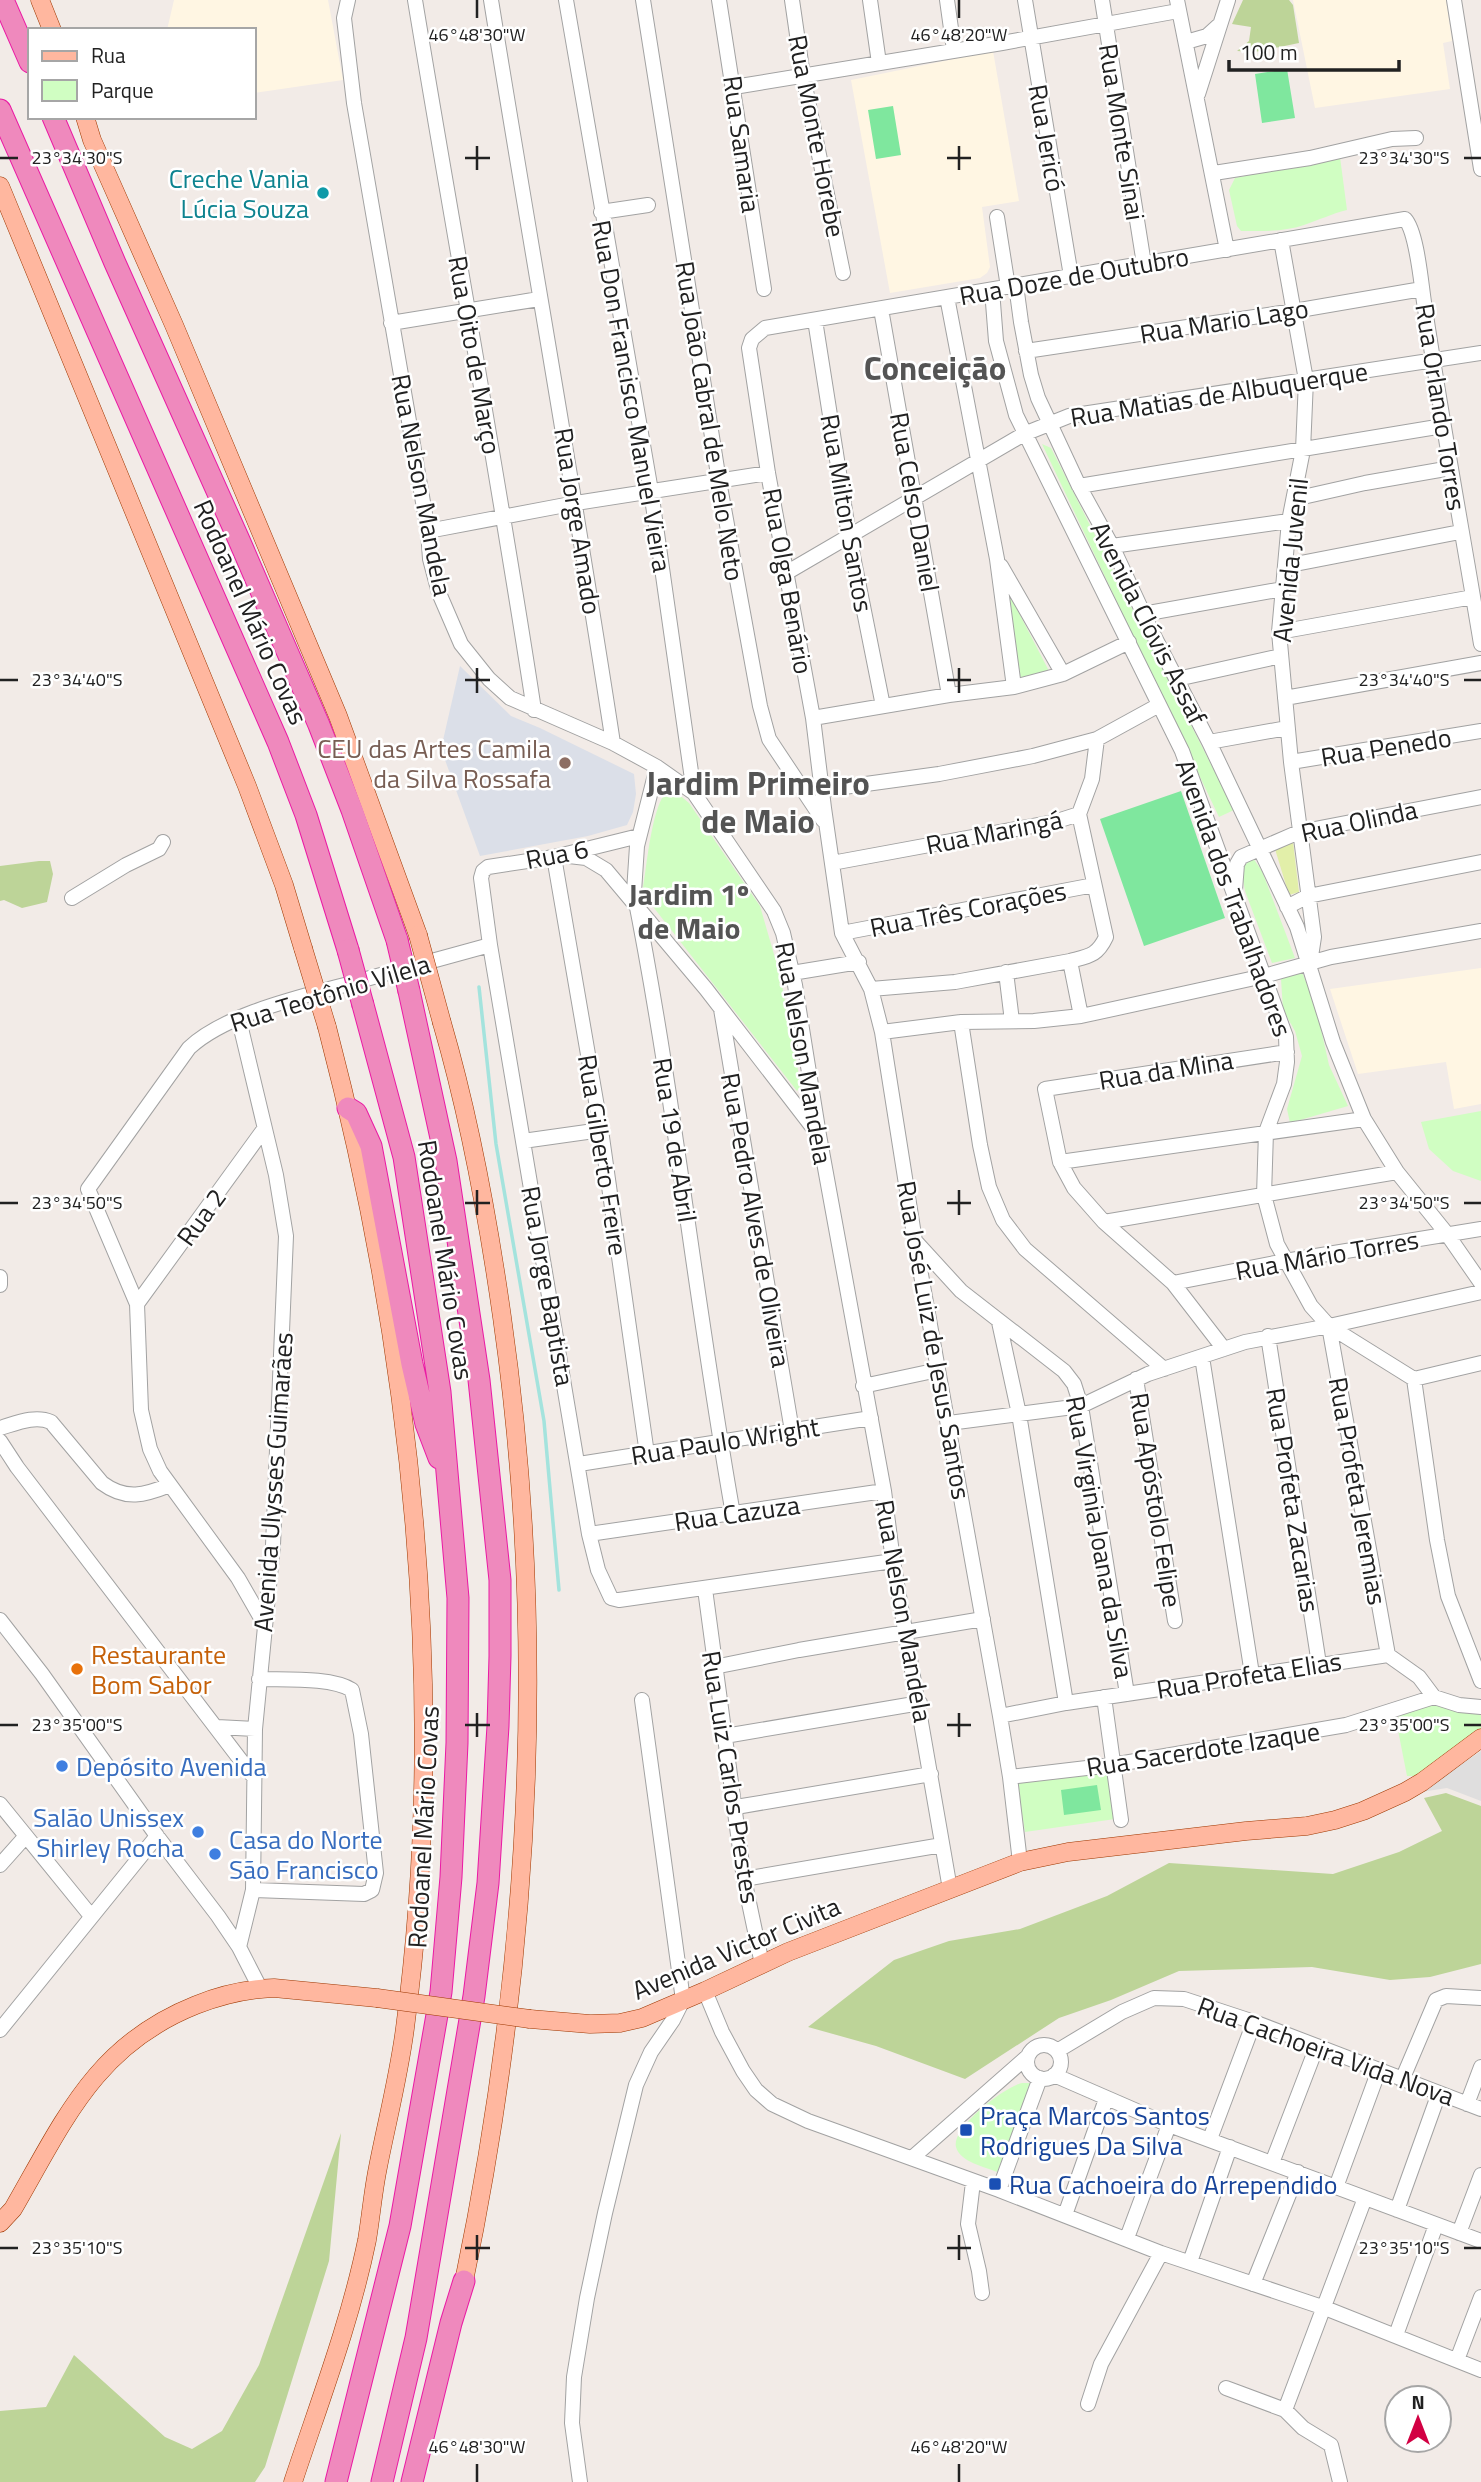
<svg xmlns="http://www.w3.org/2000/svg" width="1481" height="2482" font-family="'Titillium Web',sans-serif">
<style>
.residential{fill:#dfdede}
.education{fill:#fff6e3}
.grass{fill:#e2efa9}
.forest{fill:#bdd498}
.park{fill:#d0fec2}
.pitch{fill:#7fe79e}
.plaza{fill:#dbdfe8}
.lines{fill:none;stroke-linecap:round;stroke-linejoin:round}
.stream{stroke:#a4e3dd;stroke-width:3.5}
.minor-casing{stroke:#a2a2a2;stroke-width:16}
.major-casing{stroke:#9e3700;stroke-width:19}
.highway-casing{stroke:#ea1aa4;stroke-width:23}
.minor{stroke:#fff;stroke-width:14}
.major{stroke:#ffb79f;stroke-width:18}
.highway{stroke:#ef89bd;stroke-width:21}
.major-bridge-casing{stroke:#9e3700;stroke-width:19;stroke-linecap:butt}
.highway-bridge-casing{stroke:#ea1aa4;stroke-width:23;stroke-linecap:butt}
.major-bridge{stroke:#ffb79f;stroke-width:18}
.highway-bridge{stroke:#ef89bd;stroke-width:21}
.ticks{fill:none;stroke:#212121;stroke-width:2.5}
.culture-dot{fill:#0f9aa8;stroke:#fff;stroke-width:2.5}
.education-dot{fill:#8d6e63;stroke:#fff;stroke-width:2.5}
.food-dot{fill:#e8710a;stroke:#fff;stroke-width:2.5}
.shop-dot{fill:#3f7fe0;stroke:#fff;stroke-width:2.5}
.transit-dot{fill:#1a4fb4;stroke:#fff;stroke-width:2.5}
.labels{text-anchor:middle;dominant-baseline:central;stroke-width:5;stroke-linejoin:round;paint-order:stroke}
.street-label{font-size:26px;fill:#212121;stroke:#fff}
.culture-label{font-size:26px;fill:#0d838f;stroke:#fff;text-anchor:end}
.education-label{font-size:26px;fill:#785e54;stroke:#fff;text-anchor:end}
.food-label{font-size:26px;fill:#c56008;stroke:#fff;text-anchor:start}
.shop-label{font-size:26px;fill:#366cbe;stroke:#fff;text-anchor:start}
.transit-label{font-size:26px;fill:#164399;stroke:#fff;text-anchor:start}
.quarter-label{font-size:30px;font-weight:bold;fill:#545454;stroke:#fff}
.district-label{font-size:33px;font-weight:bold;fill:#545454;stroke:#fff}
.ticks-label{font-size:18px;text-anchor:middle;fill:#212121;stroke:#fff;stroke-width:5;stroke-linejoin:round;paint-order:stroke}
</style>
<rect width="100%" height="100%" fill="#f2ebe7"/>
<path class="residential" d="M1481,1751V1801L1447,1788L1421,1792Z"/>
<path class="education" d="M174,0H328L343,80L254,93V30H167Z
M1293,0H1446L1452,41L1443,43L1450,89L1315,108Z
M993,51L1019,201L982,207L990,267L987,273L980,278L890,293L851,80Z
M1481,968V1104L1454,1109L1446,1062L1358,1074L1330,989Z"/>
<path class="grass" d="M1293,842L1299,892L1289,895L1275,849Z"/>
<path class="forest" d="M1243,0H1289L1293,5L1299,43L1255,52L1237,51L1249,41L1251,27L1232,24Z
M39,861H50L53,874L47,902L22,908L4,900L0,901V866Z
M1446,1793L1481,1806V1964L1430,1977L1390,1980L1312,1967L1179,1971L1111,2000L1059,2018L965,2079L876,2046L808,2027L894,1960L949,1941L1020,1929L1107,1896L1169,1863L1333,1874L1399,1852L1442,1831L1424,1798Z
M341,2133L329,2261L265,2467L255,2482H0V2411L46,2407L74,2355L165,2437L192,2449L222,2431L259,2365Z"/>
<path class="park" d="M1340,157L1347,210C1331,214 1319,220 1304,225C1284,232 1262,231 1241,231L1237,226L1229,190L1235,178Z
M1042,444L1051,448L1234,810L1219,817Z
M1007,590L1050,673L1021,681Z
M671,788L689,803L760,906L780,975L801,1086L797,1091L647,899L643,888C647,867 652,797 671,788Z
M1253,858L1262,871L1295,958L1272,963L1245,891L1241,868Z
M1302,972L1316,1007L1329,1065L1348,1106L1290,1123L1287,1109L1302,1056L1295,1031L1283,1010L1281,979Z
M1481,1111V1181L1453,1171L1429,1149L1421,1122Z
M1433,1704L1481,1713V1732L1418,1776H1407L1396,1720C1403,1710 1421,1705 1433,1704Z
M1108,1770L1115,1819L1025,1832L1017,1783Z
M1022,2083H1035L997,2172C985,2167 960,2162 956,2147C951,2128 1005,2086 1022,2083Z"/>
<path class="pitch" d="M1287,69L1295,118L1262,123L1255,74Z
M893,106L901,155L876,159L868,110Z
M1181,791L1225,918L1144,946L1100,819Z
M1097,1785L1101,1810L1064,1815L1061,1790Z"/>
<path class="plaza" d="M460,666L511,716L540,728L634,774L636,794L633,812L627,825L588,836L480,856L441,749Z"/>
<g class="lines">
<path class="stream" d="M479,987L496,1144L544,1421L559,1590"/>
<defs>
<path id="minor" d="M348,0L344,18L354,103L428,531L430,559L439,593L461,644L489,679L510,698L613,743L657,767L694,793L774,911L783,933L795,985L819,1135L884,1491L893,1561L950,1889
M415,0C454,237 498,473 534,710
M491,0C531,248 575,495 613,743
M566,0L651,491L694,793
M643,0L719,481L760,706L769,739L823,820
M719,0L764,289
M792,0L803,76L843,273
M870,0L879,63
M947,0L954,50
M1025,0L1071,276
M1102,0L1144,264
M1177,0L1227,250
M1454,0L1481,169
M1186,42L1207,36L1218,26
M734,87L1002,43L1178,11
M1198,94L1228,0
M1214,173L1310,158L1392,139L1416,138
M601,212L648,205
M997,217L1008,287
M1281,240L1306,380L1303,450L1289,521L1279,632L1291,762L1314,937L1310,963
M1016,285L1021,322L1031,375L1038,398L1079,486L1112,546L1152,632L1209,742L1297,927L1333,1042L1364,1119L1397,1172L1447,1234L1481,1283
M992,290L996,341L1016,415L1182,751L1286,1037L1287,1062L1284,1084L1266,1132L1264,1195L1277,1244L1311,1306L1329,1326L1414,1379L1437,1540L1448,1596L1481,1681
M947,297L997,559L1014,687
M881,309L949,695
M815,320L849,536L883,706
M391,323L539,299
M1026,351L1294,311L1422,289
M1079,486L1443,426
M1294,499L1365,483L1451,468
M428,531L576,503L768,473
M1112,546L1289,521
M1001,566L1063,674
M1285,566L1460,532
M786,573L1024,434L1069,416L1481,353
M1143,614L1283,589
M1279,632L1473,597
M1177,679L1281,656
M1285,698L1481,663
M813,718L949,695L1014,687L1063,674L1129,642
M1209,742L1287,728
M1291,762L1481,731
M657,767L637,846L634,892C675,1098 696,1307 733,1514
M822,790L939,774L1033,756L1097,739L1159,705
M639,836L554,857L488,867L483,871L481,878L490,945L589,1534L598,1570L611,1598L619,1600L893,1561
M569,856L586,858L606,870L706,989L817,1133
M554,857L601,1130L647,1454
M832,863L1054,822L1079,814L1092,779L1097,739
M1235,890L1237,864L1241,857L1299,832L1481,797
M72,898L126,865L159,849L163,842
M1287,907L1308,896L1481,862
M842,933L1094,885
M1070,961L1081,1016
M1006,972L1012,1021
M792,973L859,962
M871,989L955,982L1070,961C1089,956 1097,956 1106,937L1079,814
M721,1009L792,1431
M961,1022L980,1145L989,1187L1003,1220L1025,1249L1164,1369
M882,1032L961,1022L1034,1021L1081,1016L1264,976L1331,957L1481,931
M523,1141L601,1130
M1060,1162L1364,1119
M1104,1222L1397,1172
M917,1243L961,1291L1064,1371L1074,1384L1081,1406L1127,1694
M0,1277V1285
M1173,1283L1285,1261L1481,1229
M137,1304L264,1129
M999,1322L1019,1414L1066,1703
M1329,1326L1388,1655
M1268,1336L1319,1664
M1224,1349L1173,1283L1104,1222L1074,1188L1060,1162L1045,1089L1287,1052
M1202,1357L1252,1674
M1136,1379L1175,1621
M1414,1379L1481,1363
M863,1386L938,1370
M949,1423L1081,1406L1148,1374L1245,1342L1329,1326L1481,1292
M0,1428C17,1423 35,1415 51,1422L102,1483C126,1501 145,1495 170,1485
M0,1441L17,1467L252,1775
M579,1464L871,1418
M589,1534L884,1491
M705,1589L744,1879L762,1964
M0,1620L42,1674L157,1836L218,1916L239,1947L260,1988
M265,1625L238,1578L160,1471L150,1449L141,1410L137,1304L88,1189L189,1048C225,1014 301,997 348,984C396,971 443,958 490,945
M714,1667L799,1650L983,1619
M1104,1697L1121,1820
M1000,1716L1066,1703L1388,1655L1419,1677L1434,1697L1459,1705L1481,1707
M217,1727L255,1729
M725,1736L920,1703
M1010,1777L1112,1765L1346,1725L1434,1697
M0,1804L91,1916
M736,1807L931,1774
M1020,1862L1010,1777L1000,1716L915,1241L882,1032L871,989L842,933L824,808L813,718L768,473L749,348L752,339L765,328L1405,219C1417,232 1421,283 1424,302C1441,416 1462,530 1481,644
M0,1865L25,1837
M744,1879L942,1845
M253,1890L364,1894L372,1890L376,1873L361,1734L352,1690C331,1677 285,1680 259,1679
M239,1947L253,1890L255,1729L273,1545L286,1236L276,1175L239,1020
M705,1991L722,2032L743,2071L756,2090L772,2104L808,2121L999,2190L1161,2253L1325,2308L1481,2370
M0,2030L157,1836
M1027 2062a17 17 0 1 1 34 0a17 17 0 1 1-34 0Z
M1057,2051L1122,2012L1154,1998L1184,1999L1254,2022L1481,2109
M1054,2075L1169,2125L1481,2241
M1402,2080L1436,2000L1446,1996L1481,1998
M1467,2104L1481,2067
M1210,2139L1254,2022
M912,2158L1028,2056
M1272,2163L1317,2046
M973,2182L968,2224L979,2271L982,2293
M1336,2187L1379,2070
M999,2190L1040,2078
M1397,2210L1439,2093
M1065,2215L1106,2099
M1459,2233L1481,2175
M1127,2238L1169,2125
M1190,2262L1230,2147
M1253,2284L1298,2172
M1396,2335L1436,2225
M1457,2360L1481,2297
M1226,2388L1285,2410L1365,2198
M1088,2404L1101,2364L1161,2253
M1285,2410L1303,2428L1331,2445L1340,2482
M580,2482L572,2423L574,2377L587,2298L605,2213L636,2085L651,2052L673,2020L683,2000L642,1700"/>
<path id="major" d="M40,0L52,30
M85,117L92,140L174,325L338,716L418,935
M0,186L247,786L284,885L303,948
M442,1023C470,1119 488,1218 502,1317C548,1639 530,1963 464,2281
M530,2019L590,2024L620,2023L642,2018L705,1991L788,1952L1020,1862L1068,1852L1246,1831L1307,1826L1335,1820L1363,1811L1405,1792L1422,1782L1481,1738
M0,2223L13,2209C64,2121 95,2045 196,2005C221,1995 247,1989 274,1988L377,1998
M293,2482C319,2403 350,2323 367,2240C371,2216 373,2191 378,2167C387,2121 399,2075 405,2028C449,1695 412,1351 327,1027"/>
<path id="highway" d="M3,0L30,62
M0,110L278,742L306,815L348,950
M53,117L115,263L239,540L319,725L352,810L397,940
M348,1108L356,1113L371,1146L412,1364L426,1424L439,1458
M336,2482L400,2226L441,1992L451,1877L457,1743L458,1598L440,1392L404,1157L363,1005
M382,2482L416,2338L474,1996L488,1883L498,1726L500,1656V1580L479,1380L446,1161L409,991
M412,2482L451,2323L464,2281"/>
</defs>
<use href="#minor" class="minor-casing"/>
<use href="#major" class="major-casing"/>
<use href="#highway" class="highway-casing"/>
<use href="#minor" class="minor"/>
<use href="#major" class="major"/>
<use href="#highway" class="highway"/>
<defs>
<path id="major-bridge" d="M418,935L442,1023
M303,948L327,1027
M377,1998L530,2019"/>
<path id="highway-bridge" d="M397,940L409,991
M348,950L363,1005"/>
</defs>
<use href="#major-bridge" class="major-bridge-casing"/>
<use href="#highway-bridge" class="highway-bridge-casing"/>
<use href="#major-bridge" class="major-bridge"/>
<use href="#highway-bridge" class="highway-bridge"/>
</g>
<path class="ticks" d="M477,0V18M959,0V18M477,146V170M959,146V170M0,158H18M465,158H490M947,158H971M1464,158H1481M477,668V693M959,668V693M0,680H18M465,680H490M947,680H971M1464,680H1481M477,1190V1215M959,1190V1215M0,1203H18M465,1203H490M947,1203H971M1464,1203H1481M477,1713V1737M959,1713V1737M0,1725H18M465,1725H490M947,1725H971M1464,1725H1481M477,2235V2260M959,2235V2260M0,2248H18M465,2248H490M947,2248H971M1464,2248H1481M477,2464V2482M959,2464V2482"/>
<circle class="culture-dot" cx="323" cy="193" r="7"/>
<circle class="education-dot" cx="565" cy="763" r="7"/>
<circle class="food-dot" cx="77" cy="1669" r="7"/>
<g class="shop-dot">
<circle cx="62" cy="1766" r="7"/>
<circle cx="198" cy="1832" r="7"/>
<circle cx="215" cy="1854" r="7"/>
</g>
<g class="transit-dot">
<rect x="959" y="2123" width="14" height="14" rx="3.5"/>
<rect x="988" y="2177" width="14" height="14" rx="3.5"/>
</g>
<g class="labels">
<g class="street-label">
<text transform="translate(1122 132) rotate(81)">Rua Monte Sinai</text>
<text transform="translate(817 136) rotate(79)">Rua Monte Horebe</text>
<text transform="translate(1047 138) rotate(80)">Rua Jericó</text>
<text transform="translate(742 144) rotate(82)">Rua Samaria</text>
<text transform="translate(1074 276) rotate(-10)">Rua Doze de Outubro</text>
<text transform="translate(1224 321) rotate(-9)">Rua Mario Lago</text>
<text transform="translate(475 355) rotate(80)">Rua Oito de Março</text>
<text transform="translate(1219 394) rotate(-9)">Rua Matias de Albuquerque</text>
<text transform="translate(632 396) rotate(80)">Rua Don Francisco Manuel Vieira</text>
<text transform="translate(1441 407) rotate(81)">Rua Orlando Torres</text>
<text transform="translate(710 421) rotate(81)">Rua João Cabral de Melo Neto</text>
<text transform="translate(422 485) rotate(79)">Rua Nelson Mandela</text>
<text transform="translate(915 502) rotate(80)">Rua Celso Daniel</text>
<text transform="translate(847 513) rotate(80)">Rua Milton Santos</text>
<text transform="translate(578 521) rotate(81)">Rua Jorge Amado</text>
<text transform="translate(1290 560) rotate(-84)">Avenida Juvenil</text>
<text transform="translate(788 581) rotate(80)">Rua Olga Benário</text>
<text transform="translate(251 612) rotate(66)">Rodoanel Mário Covas</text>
<text transform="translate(1149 623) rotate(63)">Avenida Clóvis Assaf</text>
<text transform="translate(1386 747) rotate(-9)">Rua Penedo</text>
<text transform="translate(1359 821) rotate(-12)">Rua Olinda</text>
<text transform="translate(994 832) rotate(-11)">Rua Maringá</text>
<text transform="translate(557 854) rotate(-11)">Rua 6</text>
<text transform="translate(1234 898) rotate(70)">Avenida dos Trabalhadores</text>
<text transform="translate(968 909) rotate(-11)">Rua Três Corações</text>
<text transform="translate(330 993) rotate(-17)">Rua Teotônio Vilela</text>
<text transform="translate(804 1053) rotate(80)">Rua Nelson Mandela</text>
<text transform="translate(1166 1070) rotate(-9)">Rua da Mina</text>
<text transform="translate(675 1140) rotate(81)">Rua 19 de Abril</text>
<text transform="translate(603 1155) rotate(81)">Rua Gilberto Freire</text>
<text transform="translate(201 1217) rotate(-54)">Rua 2</text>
<text transform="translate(756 1220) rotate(80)">Rua Pedro Alves de Oliveira</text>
<text transform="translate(1327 1255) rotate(-10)">Rua Mário Torres</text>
<text transform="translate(446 1260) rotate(81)">Rodoanel Mário Covas</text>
<text transform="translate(548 1286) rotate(80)">Rua Jorge Baptista</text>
<text transform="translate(934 1340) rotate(80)">Rua José Luiz de Jesus Santos</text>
<text transform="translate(725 1441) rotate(-9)">Rua Paulo Wright</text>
<text transform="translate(273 1482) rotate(-86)">Avenida Ulysses Guimarães</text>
<text transform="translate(1358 1491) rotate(80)">Rua Profeta Jeremias</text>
<text transform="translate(1156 1500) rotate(81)">Rua Apóstolo Felipe</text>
<text transform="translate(1293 1500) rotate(81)">Rua Profeta Zacarias</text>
<text transform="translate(737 1513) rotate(-8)">Rua Cazuza</text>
<text transform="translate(1100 1537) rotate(80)">Rua Virginia Joana da Silva</text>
<text transform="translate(904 1611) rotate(80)">Rua Nelson Mandela</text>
<text transform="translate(1249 1675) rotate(-9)">Rua Profeta Elias</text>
<text transform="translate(1203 1749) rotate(-9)">Rua Sacerdote Izaque</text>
<text transform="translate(731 1777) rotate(81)">Rua Luiz Carlos Prestes</text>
<text transform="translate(423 1827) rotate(-87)">Rodoanel Mário Covas</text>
<text transform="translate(736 1948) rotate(-23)">Avenida Victor Civita</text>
<text transform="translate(1326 2051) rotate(20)">Rua Cachoeira Vida Nova</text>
</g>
<g class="culture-label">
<text x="309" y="178">Creche Vania<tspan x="309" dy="30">Lúcia Souza</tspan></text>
</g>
<g class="education-label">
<text x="551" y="748">CEU das Artes Camila<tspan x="551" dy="30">da Silva Rossafa</tspan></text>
</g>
<g class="food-label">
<text x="91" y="1654">Restaurante<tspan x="91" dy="30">Bom Sabor</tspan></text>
</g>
<g class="shop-label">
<text x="76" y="1766">Depósito Avenida</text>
<text x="184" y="1817" text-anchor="end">Salão Unissex<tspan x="184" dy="30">Shirley Rocha</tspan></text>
<text x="229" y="1839">Casa do Norte<tspan x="229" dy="30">São Francisco</tspan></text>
</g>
<g class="transit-label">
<text x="980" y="2115">Praça Marcos Santos<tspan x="980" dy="30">Rodrigues Da Silva</tspan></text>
<text x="1009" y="2184">Rua Cachoeira do Arrependido</text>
</g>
<g class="quarter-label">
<text x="689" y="894">Jardim 1º<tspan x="689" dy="34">de Maio</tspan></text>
</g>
<g class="district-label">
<text x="935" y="368">Conceição</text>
<text x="758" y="783">Jardim Primeiro<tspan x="758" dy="38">de Maio</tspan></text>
</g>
</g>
<g class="ticks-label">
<text x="477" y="41">46°48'30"W</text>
<text x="959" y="41">46°48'20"W</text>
<text x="77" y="164">23°34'30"S</text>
<text x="1404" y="164">23°34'30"S</text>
<text x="77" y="686">23°34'40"S</text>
<text x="1404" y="686">23°34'40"S</text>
<text x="77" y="1209">23°34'50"S</text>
<text x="1404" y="1209">23°34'50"S</text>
<text x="77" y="1731">23°35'00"S</text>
<text x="1404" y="1731">23°35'00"S</text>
<text x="77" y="2254">23°35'10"S</text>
<text x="1404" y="2254">23°35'10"S</text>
<text x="477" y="2453">46°48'30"W</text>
<text x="959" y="2453">46°48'20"W</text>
</g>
<rect x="28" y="28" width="228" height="91" fill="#ffffff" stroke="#a6a6a6" stroke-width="2"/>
<rect x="42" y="51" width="35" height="10" fill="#ffb79f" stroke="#a6a6a6" stroke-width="2"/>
<text x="91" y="63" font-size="21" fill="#212121">Rua</text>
<rect x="42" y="80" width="35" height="21" fill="#d0fec2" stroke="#a6a6a6" stroke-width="2"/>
<text x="91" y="98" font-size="21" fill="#212121">Parque</text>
<g transform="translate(1418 2419)"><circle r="33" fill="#ffffff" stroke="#a6a6a6" stroke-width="2"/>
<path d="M0-5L12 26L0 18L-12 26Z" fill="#d20043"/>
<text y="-10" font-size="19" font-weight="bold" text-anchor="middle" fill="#212121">N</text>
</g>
<path d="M1229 60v10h170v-10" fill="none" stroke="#212121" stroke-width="3.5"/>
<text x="1240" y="60" font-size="21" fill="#212121" stroke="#ffffff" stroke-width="5" paint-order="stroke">100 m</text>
</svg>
